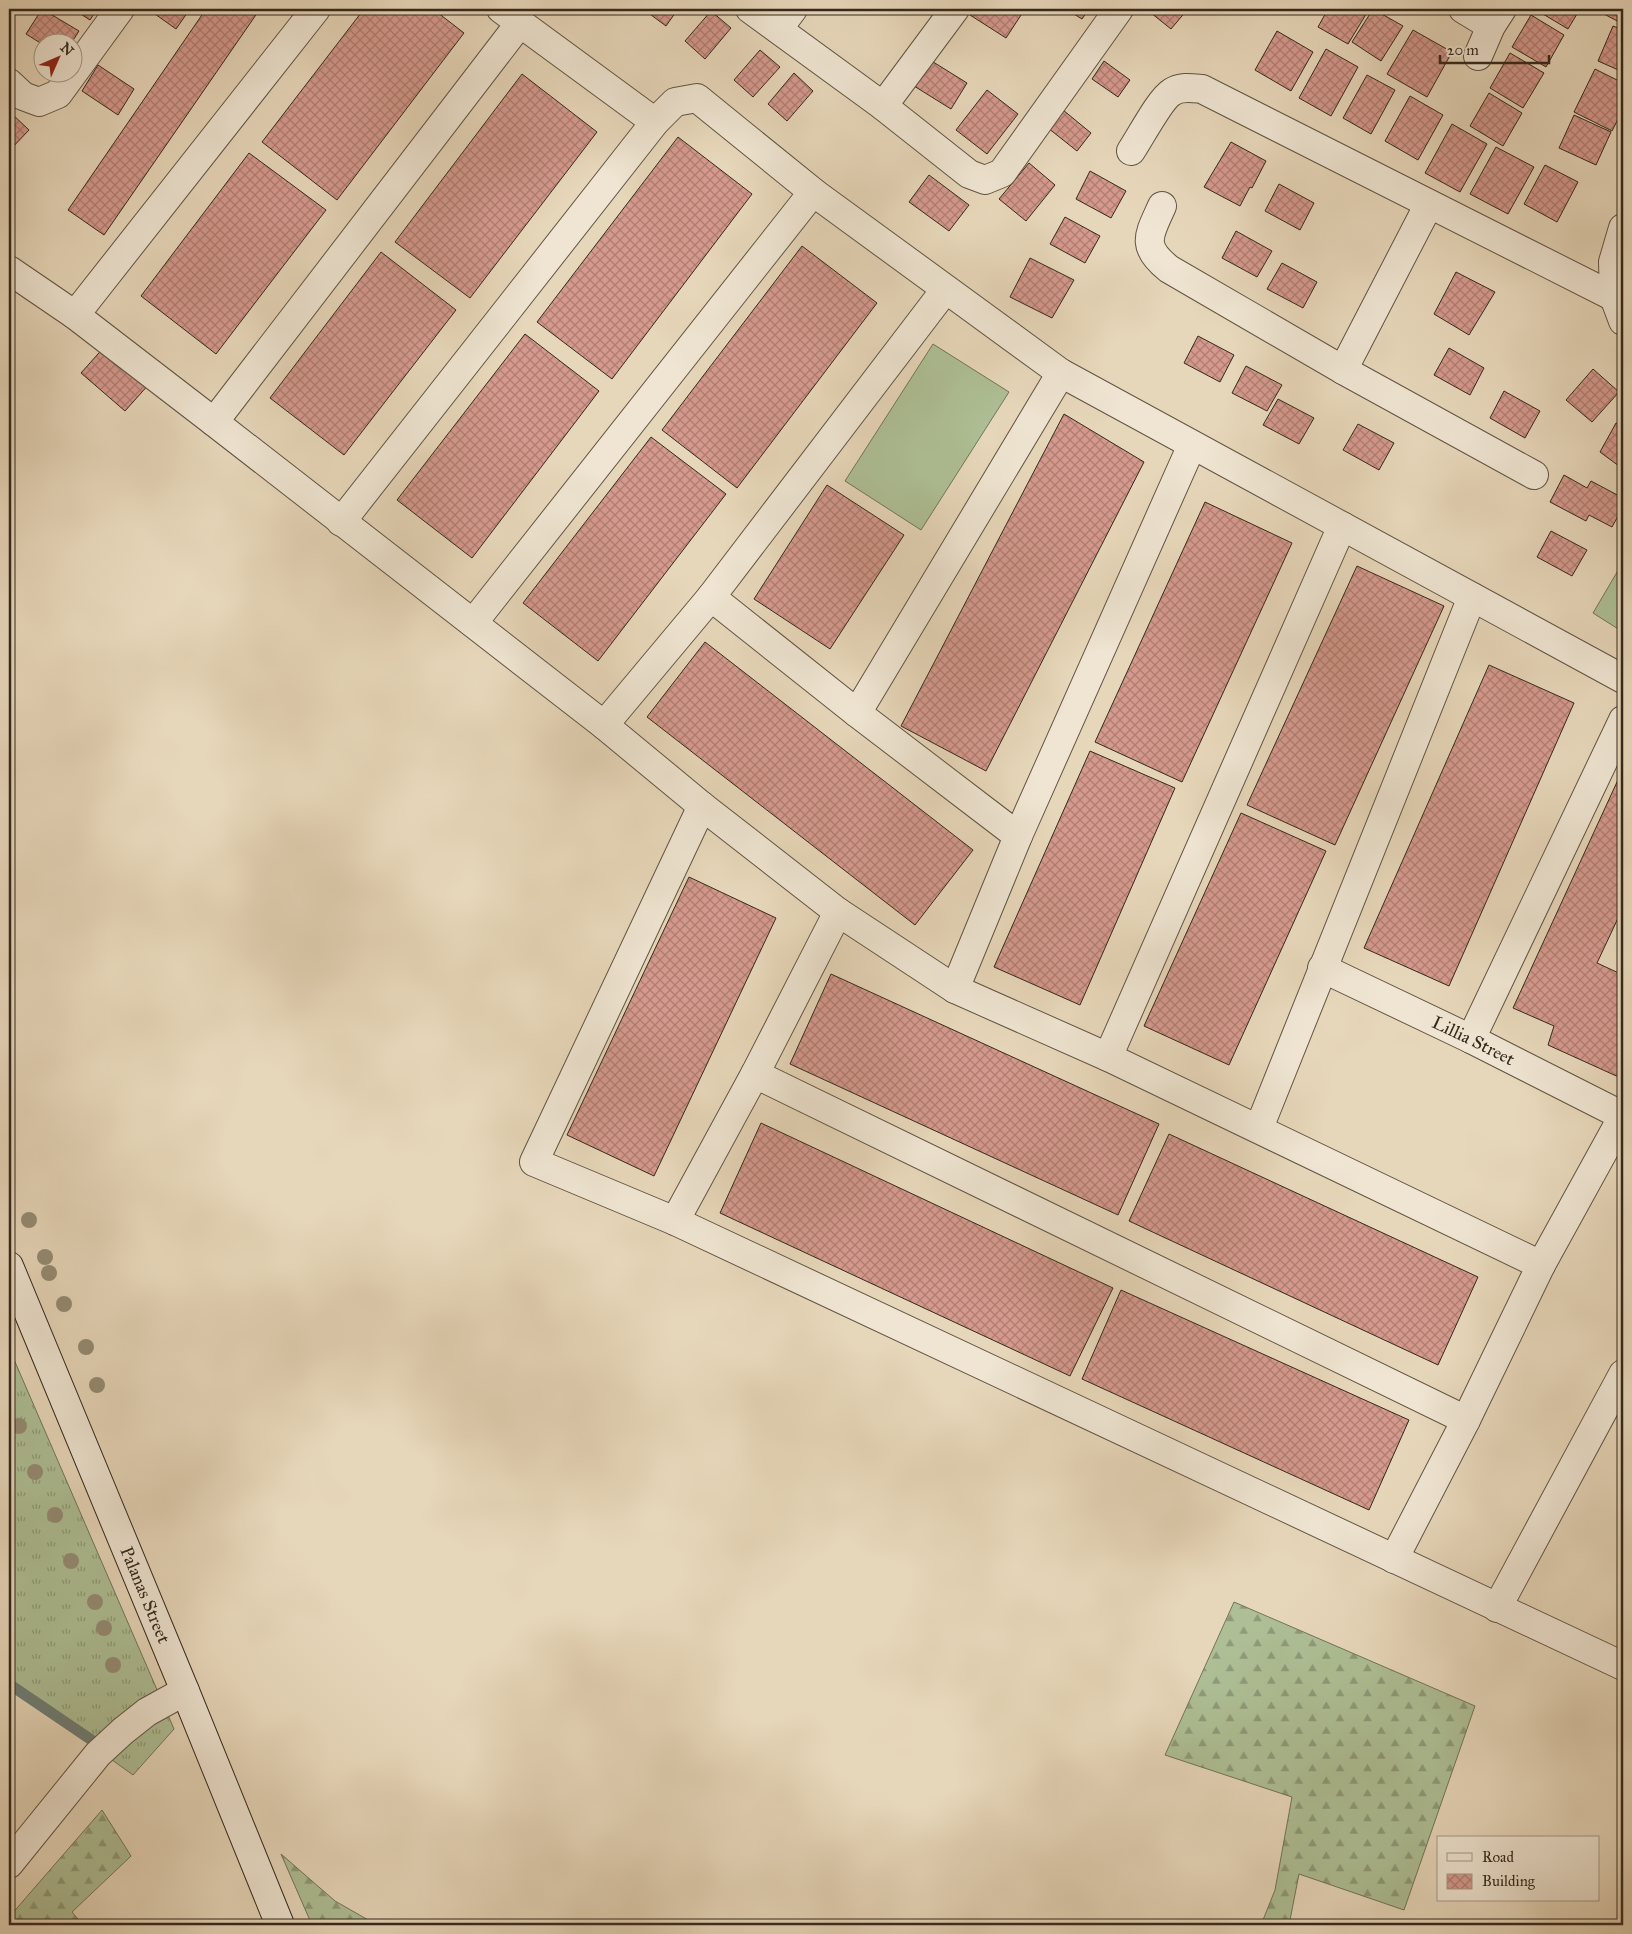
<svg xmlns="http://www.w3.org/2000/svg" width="1632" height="1934" font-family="'IM FELL Great Primer',serif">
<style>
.grass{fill:url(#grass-tufts);stroke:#717459}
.forest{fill:url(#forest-firs);stroke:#717459}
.pitch{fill:#aebf95;stroke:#717459}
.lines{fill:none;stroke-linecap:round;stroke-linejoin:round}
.stream{stroke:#6f7f78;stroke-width:11}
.building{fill:url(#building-cross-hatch);stroke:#34291d}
.minor-casing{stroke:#615444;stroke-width:30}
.secondary-casing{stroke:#34291d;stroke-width:30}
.minor{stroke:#efe5d2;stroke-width:28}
.secondary{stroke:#efe5d2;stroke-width:28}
.tree{fill:#958c74}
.labels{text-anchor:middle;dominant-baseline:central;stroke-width:4.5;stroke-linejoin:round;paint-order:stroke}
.street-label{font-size:18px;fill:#34291d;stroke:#efe5d2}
</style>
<defs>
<pattern id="grass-tufts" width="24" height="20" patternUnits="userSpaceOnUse" patternTransform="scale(1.25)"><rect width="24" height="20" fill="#aebf95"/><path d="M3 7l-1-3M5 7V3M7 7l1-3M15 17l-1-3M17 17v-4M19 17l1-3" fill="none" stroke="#8e9b79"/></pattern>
<pattern id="forest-firs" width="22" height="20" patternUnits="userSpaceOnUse" patternTransform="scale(1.25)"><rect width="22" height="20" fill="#aebf95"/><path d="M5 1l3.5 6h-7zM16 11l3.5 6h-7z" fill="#8e9b79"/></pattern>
<pattern id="building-cross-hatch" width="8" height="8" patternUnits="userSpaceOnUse" patternTransform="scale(1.25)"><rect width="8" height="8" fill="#d5998d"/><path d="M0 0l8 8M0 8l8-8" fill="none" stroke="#ae7d73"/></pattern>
</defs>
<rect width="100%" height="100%" fill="#e7d7ba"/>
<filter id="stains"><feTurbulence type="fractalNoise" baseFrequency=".004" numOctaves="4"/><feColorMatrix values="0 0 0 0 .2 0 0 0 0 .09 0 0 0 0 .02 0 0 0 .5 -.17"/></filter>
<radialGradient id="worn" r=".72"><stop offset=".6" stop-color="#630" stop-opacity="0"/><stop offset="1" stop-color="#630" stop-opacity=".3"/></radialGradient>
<path class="grass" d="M9,1348L174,1729L133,1775L9,1686Z"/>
<path class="forest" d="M1234,1602L1475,1706L1404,1910L1299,1874L1289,1925H1261L1275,1890L1292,1797L1165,1755Z
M102,1810L131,1856L72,1912L83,1925H9V1919L17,1908Z
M281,1854L335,1901L377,1925H312Z"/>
<path class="pitch" d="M933,344L1009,392L921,530L845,481Z
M1623,562V632L1593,613Z"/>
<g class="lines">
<path class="stream" d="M9,1684L96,1743"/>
</g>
<path class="building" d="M42,9L79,31L72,42H42V44L26,34Z
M73,9H97L90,20Z
M148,9H190L176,29Z
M206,9H260L104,235L68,210Z
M364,9H433L464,33L337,200L262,142Z
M643,9H678L666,26Z
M974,9H1017L1023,12L1006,38L970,15Z
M1066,9H1089L1082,19Z
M1146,9H1186L1187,10L1171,29Z
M1328,9H1364L1368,11L1348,44L1318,27Z
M1373,9L1403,26L1381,61L1352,42Z
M1540,9H1580L1568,29L1538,11Z
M1607,9H1623V24L1604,14Z
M711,11L731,28L705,59L685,41Z
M1531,15L1564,35L1546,67L1512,47Z
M1613,26L1623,30V72L1598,61Z
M1413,30L1452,52L1427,97L1387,74Z
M1277,31L1313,52L1291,91L1255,70Z
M1326,49L1358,67L1331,116L1299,98Z
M760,50L780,67L753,97L734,80Z
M1510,53L1544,73L1523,108L1490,88Z
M930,60L967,83L951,109L914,86Z
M1104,61L1130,80L1118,97L1092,79Z
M98,65L134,89L118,115L82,91Z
M1595,69L1623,83V109L1612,131L1574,112Z
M794,73L813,91L787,121L768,104Z
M522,74L597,132L470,298L395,242Z
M1367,75L1395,90L1371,134L1343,118Z
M987,90L1018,114L987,154L956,130Z
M1489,93L1522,113L1503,146L1470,126Z
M1410,96L1443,115L1418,160L1385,141Z
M1063,110L1091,133L1077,151L1048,128Z
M11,113L29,130L9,151V115Z
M1574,115L1611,132L1596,165L1559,148Z
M1452,124L1487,144L1460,192L1425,173Z
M678,137L752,194L612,379L537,322Z
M1231,142L1266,161L1252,188L1250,187L1240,206L1204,187Z
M1496,147L1534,167L1508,214L1470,194Z
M249,153L326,210L216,354L141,296Z
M1029,163L1055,185L1026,221L999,199Z
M1545,165L1578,182L1557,222L1524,204Z
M1090,171L1126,191L1111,218L1076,199Z
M929,175L969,205L949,231L909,202Z
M1279,184L1314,203L1300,230L1265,211Z
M1065,217L1100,236L1085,263L1050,244Z
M1236,231L1272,251L1257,277L1222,258Z
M802,246L877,303L737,488L662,430Z
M381,252L456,310L344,455L270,398Z
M1030,258L1074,280L1052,318L1010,297Z
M1282,263L1317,282L1303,308L1267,289Z
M1456,272L1495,292L1469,335L1434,314Z
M525,334L599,391L472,558L397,500Z
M1198,336L1234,355L1220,382L1184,363Z
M106,345L150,383L125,411L81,373Z
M1449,348L1484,368L1470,395L1434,375Z
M1246,366L1282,385L1267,411L1232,393Z
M1593,369L1619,392L1592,422L1566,400Z
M1504,391L1540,411L1525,438L1490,418Z
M1278,399L1314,418L1299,444L1263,425Z
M1064,414L1144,462L986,771L901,726Z
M1616,423L1623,426V469L1600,452Z
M1358,424L1394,443L1379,470L1343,450Z
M651,437L726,494L598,661L523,603Z
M1564,475L1587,488L1591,481L1623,498V507L1612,527L1589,515L1586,521L1550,502Z
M827,485L904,535L830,649L754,599Z
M1205,502L1292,543L1182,782L1095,742Z
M1551,531L1587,550L1572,576L1537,557Z
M1357,566L1444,606L1335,845L1247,805Z
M705,642L973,850L915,925L647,717Z
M1489,665L1574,703L1449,986L1364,948Z
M1090,751L1175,788L1080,1005L994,967Z
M1623,769V918L1619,916L1597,963L1623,975V1079L1548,1045L1554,1026L1513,1008Z
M1241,813L1326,851L1229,1065L1144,1026Z
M689,877L776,918L654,1176L567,1135Z
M831,974L1159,1124L1118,1215L790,1064Z
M761,1123L1113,1288L1070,1376L720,1213Z
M1169,1134L1478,1277L1438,1365L1129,1221Z
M1121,1290L1409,1420L1369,1510L1082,1379Z"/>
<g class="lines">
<defs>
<g id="minor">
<path d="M501,9L655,122"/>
<path d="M750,9L883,106L969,174L985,180L1002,173L1119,9"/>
<path d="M1463,9L1491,26"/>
<path d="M778,29L793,9"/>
<path d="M1478,56L1491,26L1502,9"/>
<path d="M9,83L23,96L39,102L58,94L120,9"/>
<path d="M883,106L955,9"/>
<path d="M1131,151C1140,138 1160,99 1172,92C1181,86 1192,88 1202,89L1614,297"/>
<path d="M1162,206C1149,235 1140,246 1169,269L1343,370L1534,475"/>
<path d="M1623,228L1613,262L1614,297L1623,321"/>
<path d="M9,270L75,315L214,422L604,725L702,806L838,912L955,989L1108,1057L1541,1265"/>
<path d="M75,315L316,9"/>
<path d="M1343,370L1429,204"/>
<path d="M214,422L520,23"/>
<path d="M341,522L655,122L675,102L697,98L813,192L1061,373L1623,679"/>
<path d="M711,597L857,713L1018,836"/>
<path d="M473,623L813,192"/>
<path d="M857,713L1061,373"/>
<path d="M604,725L711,597L945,290"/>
<path d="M702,806L534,1162L675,1221L1623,1666"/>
<path id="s1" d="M1322,968L1471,1039L1623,1116"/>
<path d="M955,989L1018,836L1192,445"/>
<path d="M1471,1039L1623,720"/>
<path d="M1108,1057L1342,526"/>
<path d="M755,1074L1466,1420"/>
<path d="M1259,1128L1472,597"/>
<path d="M675,1221L755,1074L838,912"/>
<path d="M1394,1559L1466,1420L1541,1265L1623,1116"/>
<path d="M1497,1608L1623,1374"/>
<path d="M9,1864L98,1754L123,1731L147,1712L185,1691"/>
</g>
<g id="secondary">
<path id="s2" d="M9,1266L185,1691L280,1925"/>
</g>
</defs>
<use href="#minor" class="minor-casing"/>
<use href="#secondary" class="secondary-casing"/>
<use href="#minor" class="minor"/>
<use href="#secondary" class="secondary"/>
</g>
<g class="tree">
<circle cx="29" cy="1220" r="8"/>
<circle cx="45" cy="1257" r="8"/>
<circle cx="49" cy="1273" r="8"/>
<circle cx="64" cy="1304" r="8"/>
<circle cx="86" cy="1347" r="8"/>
<circle cx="97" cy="1385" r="8"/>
<circle cx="19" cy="1426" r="8"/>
<circle cx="35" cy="1472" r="8"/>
<circle cx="55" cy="1515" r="8"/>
<circle cx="71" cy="1561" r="8"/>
<circle cx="95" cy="1602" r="8"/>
<circle cx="104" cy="1628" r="8"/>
<circle cx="113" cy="1665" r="8"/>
</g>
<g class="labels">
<g class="street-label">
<text stroke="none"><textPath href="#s1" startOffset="168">Lillia Street</textPath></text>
<text stroke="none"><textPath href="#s2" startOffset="356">Palanas Street</textPath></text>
</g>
</g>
<rect width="1632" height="1934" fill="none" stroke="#e7d7ba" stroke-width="30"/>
<rect x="10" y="10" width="1612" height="1914" fill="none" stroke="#34291d" stroke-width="2.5"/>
<rect x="15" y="15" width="1602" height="1904" fill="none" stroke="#34291d"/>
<rect x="1437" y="1836" width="162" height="65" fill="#efe5d2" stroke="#a49a8a"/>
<rect x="1447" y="1853" width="25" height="8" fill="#efe5d2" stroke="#a49a8a"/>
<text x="1482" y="1862" font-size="15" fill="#34291d">Road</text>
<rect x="1447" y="1874" width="25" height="15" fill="url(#building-cross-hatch)" stroke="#a49a8a"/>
<text x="1482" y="1886" font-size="15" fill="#34291d">Building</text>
<g transform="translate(58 58) rotate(45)"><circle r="24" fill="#efe5d2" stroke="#a49a8a"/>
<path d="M0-4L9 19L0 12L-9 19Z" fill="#8f2418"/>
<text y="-8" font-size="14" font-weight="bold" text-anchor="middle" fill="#34291d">N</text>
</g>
<path d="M1440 55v8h109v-8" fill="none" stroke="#34291d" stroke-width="2.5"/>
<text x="1447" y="55" font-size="15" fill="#34291d" stroke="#efe5d2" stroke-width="4" paint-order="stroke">20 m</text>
<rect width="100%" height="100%" filter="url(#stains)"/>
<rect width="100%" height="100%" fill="url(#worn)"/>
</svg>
